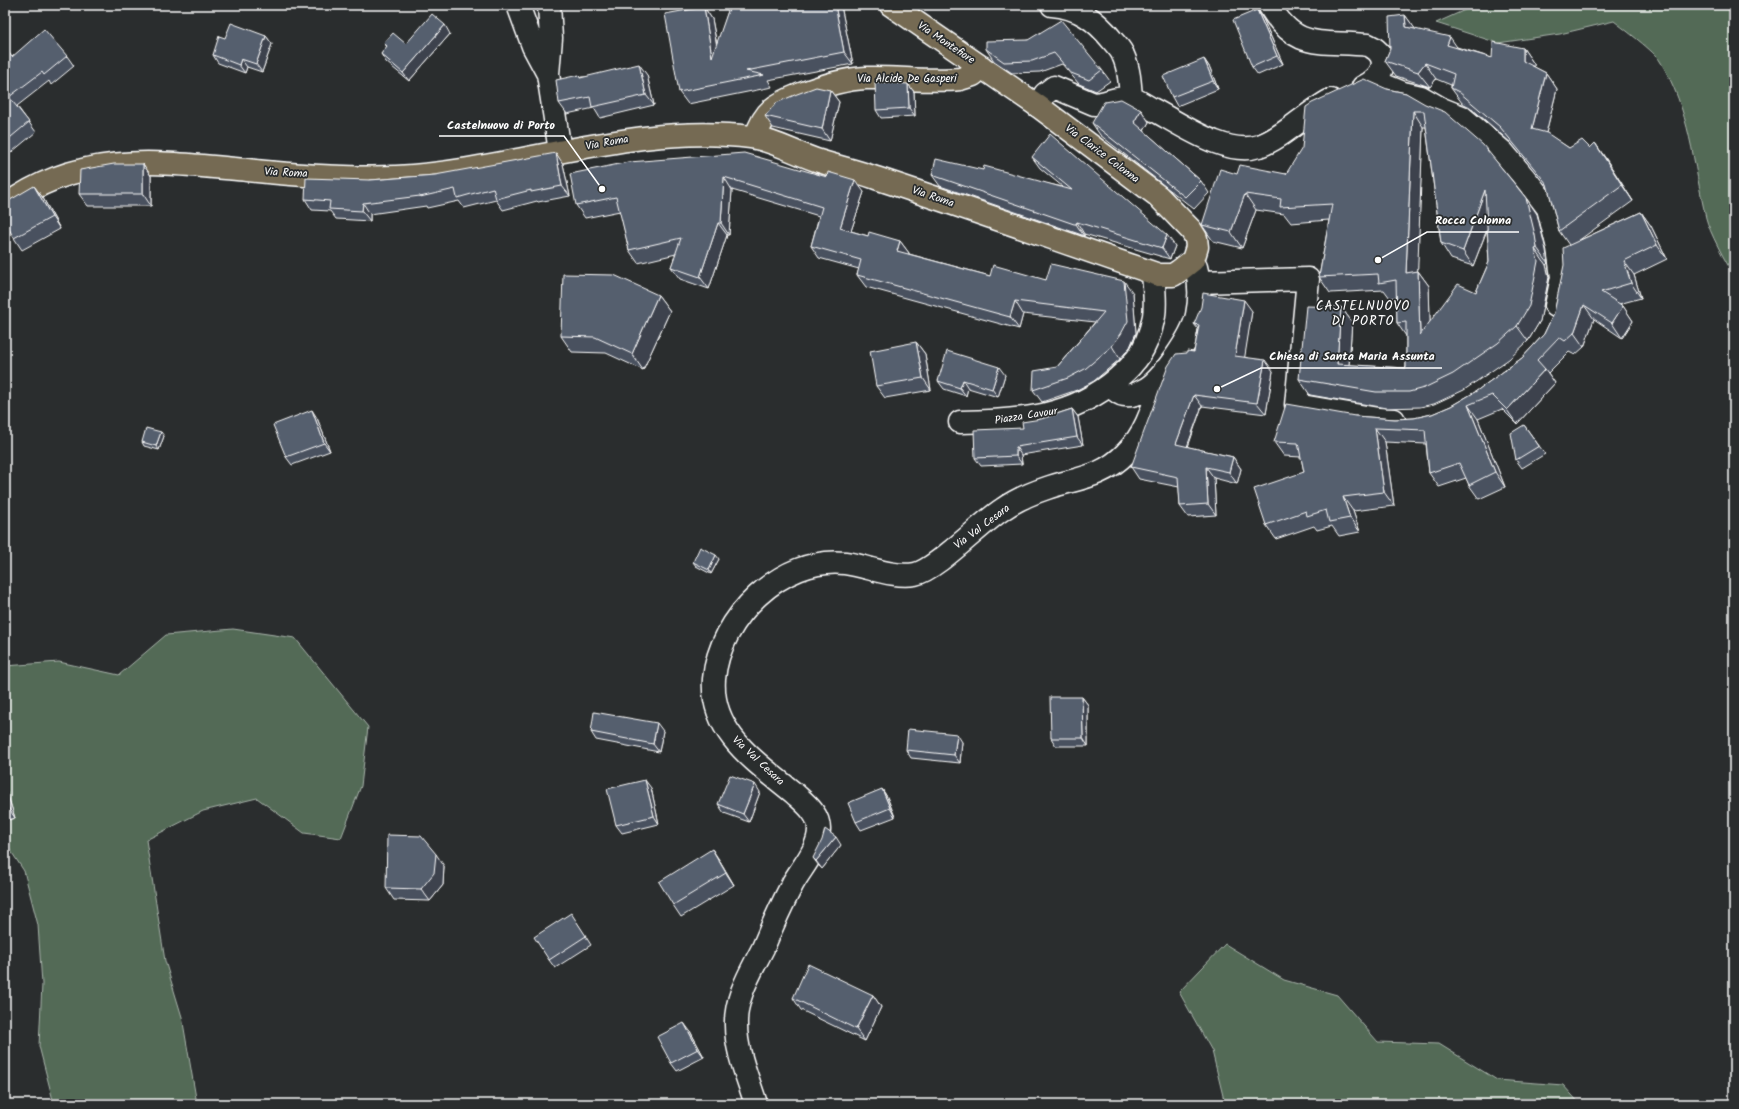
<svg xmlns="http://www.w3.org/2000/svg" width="1739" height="1109" font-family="Kalam,sans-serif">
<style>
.green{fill:#536a57;stroke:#a9b4ab}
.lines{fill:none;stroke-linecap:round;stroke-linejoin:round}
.minor-casing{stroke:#fff;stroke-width:25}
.major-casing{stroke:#fff;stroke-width:25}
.minor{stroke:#2a2d2e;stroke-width:22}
.major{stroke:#746b52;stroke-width:22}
.wall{fill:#49515f;stroke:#fff;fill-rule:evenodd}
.shaded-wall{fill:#3c424d;stroke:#fff}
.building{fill:#555e6e;stroke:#fff;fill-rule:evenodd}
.labels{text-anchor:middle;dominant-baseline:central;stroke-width:3.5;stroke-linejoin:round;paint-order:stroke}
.street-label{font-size:11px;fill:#fff;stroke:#2a2d2e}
.quarter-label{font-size:13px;letter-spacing:1px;fill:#fff;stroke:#2a2d2e}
.leader{fill:none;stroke:#fff;stroke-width:1.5}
.callout-dot{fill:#fff;stroke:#2a2d2e;stroke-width:1.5}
.callout-label{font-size:12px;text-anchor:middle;font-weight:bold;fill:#fff;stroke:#2a2d2e;stroke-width:3.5;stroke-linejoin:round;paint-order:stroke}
</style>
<rect width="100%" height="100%" fill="#2a2d2e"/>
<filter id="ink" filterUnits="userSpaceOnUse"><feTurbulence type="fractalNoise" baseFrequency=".025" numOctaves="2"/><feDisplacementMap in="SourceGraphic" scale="8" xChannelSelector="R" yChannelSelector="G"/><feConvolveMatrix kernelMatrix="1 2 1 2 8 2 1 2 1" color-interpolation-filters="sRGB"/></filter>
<g filter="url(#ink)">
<path class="green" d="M1476,5H1734V275C1726,263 1709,231 1706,218C1693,164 1690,109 1660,61C1655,52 1624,29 1614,21L1560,34L1498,43L1436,23Z
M233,629L295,638L368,727L361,786L341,838L304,833L257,798L203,811L146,840L165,961L182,1017L197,1104H54L39,1046L42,984L38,925L24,871L5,842V666L59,662L119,675L166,635Z
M1225,944L1284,980L1337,995L1378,1042L1439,1044L1497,1080L1563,1085L1580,1104H1225L1212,1051L1179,992Z"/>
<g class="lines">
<defs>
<path id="minor" d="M518,5L533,46L548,74L560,151
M1052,5C1078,7 1096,20 1112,40C1116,45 1121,49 1123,55C1129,68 1130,83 1131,98
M1269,5C1296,52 1321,40 1368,45C1393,56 1383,78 1363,87
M548,74L551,38L549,5
M1374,81L1403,93L1421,97L1442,109L1462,117L1503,152L1529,183L1548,208L1558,248L1562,277L1556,306
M1038,106L1045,94L1054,87L1094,104C1106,104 1118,96 1130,98C1137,99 1146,106 1152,109C1181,124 1226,157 1259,146C1282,139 1307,112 1331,100
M1199,282L1308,279L1296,405L1378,419L1394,420
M1110,385C1114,389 1118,394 1124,395C1130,396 1137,394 1142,391C1161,383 1193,335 1197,315C1200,300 1200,282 1196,267
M960,422C1019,421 1072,418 1118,378C1123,373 1129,369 1133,363C1144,352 1151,332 1154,316C1156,302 1154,287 1153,274
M756,1104C748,1078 736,1052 736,1025C735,997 751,972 763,948C772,926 782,904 793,883C802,867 819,849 819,829C819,814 806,804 795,794C758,763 710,734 714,679C719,618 782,556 845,563C868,566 892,578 915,574C936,570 981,523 1003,509C1016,500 1032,493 1047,488C1077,478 1102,478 1126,453C1149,431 1155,399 1165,370"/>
<path id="major" d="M756,137C764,110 776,104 801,94C822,86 843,79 866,78C897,77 929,82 960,79L973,75L982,67
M5,206C81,150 159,162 247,170C296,175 347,179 396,177C516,171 630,122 751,137C773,140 797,154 819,161C838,167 857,171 876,178C971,209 1065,243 1159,275H1173L1179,271L1193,260L1197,247L1196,238L1191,230L1158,196L1038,106L891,5"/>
</defs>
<use href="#minor" class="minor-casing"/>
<use href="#major" class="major-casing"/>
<use href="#minor" class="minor"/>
<use href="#major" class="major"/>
</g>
<path class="wall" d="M730,5H841V6L853,64L768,80L772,87L688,104L679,92L704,7L712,19L717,45Z
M1405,15L1415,29L1457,47L1492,58L1523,48L1534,64V67L1546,73L1557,89L1546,133L1569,148H1590L1595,143L1606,159L1633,201L1578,241L1641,212L1651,226L1667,259L1634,275L1641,298L1619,304L1623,306L1633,321L1622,338L1594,319L1584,347L1575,355L1569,352L1548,373L1555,383L1517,424L1502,409L1478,419L1505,487L1479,499L1469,485L1466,478L1439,487L1429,473L1426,444L1385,442L1394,506L1353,511L1360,532L1339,536L1332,526L1317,530L1314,526L1276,539L1266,525L1304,472L1301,457L1284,456L1274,442L1355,416L1395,419L1414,418L1432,414L1451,406L1475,392L1522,358L1544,334L1554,313L1569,245L1559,231L1548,188L1511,143L1470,107L1462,103L1451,88V85L1436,79L1430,87L1396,76L1385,61Z
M1263,19L1283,64L1258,75L1252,67Z
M450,34L409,81L386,62L381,54L387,47L384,43L406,44Z
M266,36L272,44L262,72L247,67L245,73L218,63L213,55L225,38Z
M1028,40L1102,70L1110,81L1096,91L1079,84L1062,64L1040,72L1012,73L994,61L986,49Z
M5,56L12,57L67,56L74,66L51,85L49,81L17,106L36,132L7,156L5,154Z
M1204,59L1210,68L1218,89L1177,106L1172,97Z
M647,75L654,105L600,118L594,108L567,114L559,103L581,77Z
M908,84L914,92L915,116L881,118L876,110Z
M1387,89L1406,93L1537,214L1546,250L1548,263L1546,265L1549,277L1540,321L1528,341L1509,359L1464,390L1434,404L1420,407L1386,408L1310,395L1299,379L1341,307L1352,322L1349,365L1406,368V336L1397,323V297L1390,298L1384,290L1330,293L1319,277L1329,220L1291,223L1284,214L1256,210L1242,248L1213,241L1202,225L1237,174H1286ZM1423,127H1426L1441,243L1451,259L1473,266L1487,230L1489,262L1476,292L1430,321L1429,286L1418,271H1417Z
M830,90L839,102L830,141L773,128L765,116Z
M1141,110L1149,122L1144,131L1201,181L1209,193L1194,209L1100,135L1092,123Z
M1032,157L1175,246L1170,259L1084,234V236L1082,235L940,186L932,175L983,170L1063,187L1040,168Z
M629,162L864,192L851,231L868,236L900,241L909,253V254L990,276L1046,280L1133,293L1136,333L1130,347L1120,359L1094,381L1077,390L1042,402L1033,390L1057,367L1095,322L1023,314L1019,329L866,287L857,275L859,269L819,258L811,246L819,216L732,190L729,235H727L709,289L680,279L671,267L676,254L638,263L629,250L620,211L585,218L576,205Z
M143,164L151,176V206H88L79,194Z
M563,164L570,196L538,202L537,201L503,210L496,200L464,208L459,201L427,208L426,206L370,214V221L336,219L330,211L312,210L305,199L370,180L435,175Z
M34,186L43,198L60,229L22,250L14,238Z
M658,295L670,311L643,370L606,353L572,352L561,336Z
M1252,311L1244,357L1273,371L1266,414L1202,406L1188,447L1233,457L1241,469L1237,484L1214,478L1216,515L1188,517L1180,506L1179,487L1139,479L1131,467L1194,352L1198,329L1194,324Z
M916,342L925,354L931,390L885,398L876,386Z
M1005,375L998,397L968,388L966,396L944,389L938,381Z
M1072,409L1078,417L1083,445L1021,455L1022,464L981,466L975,458L1023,428L1041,419Z
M317,418L330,451L292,465L286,457Z
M1524,425L1545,454L1522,468L1516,460Z
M164,436L159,450L144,446L142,442Z
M719,559L711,574L696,566L693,562Z
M1082,697L1088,705V746H1056L1051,738Z
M663,731L659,752L596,740L591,732Z
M962,742L960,763L911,758L906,750Z
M5,787L15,818L5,821Z
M651,788L659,824L622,833L616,825Z
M882,789L887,797L895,817L861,830L856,822Z
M760,792L749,822L724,813L718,804Z
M841,845L822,869L819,866L813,858Z
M720,861L734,885L681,917L673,905Z
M444,866L443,885L430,901L394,900L386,888Z
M576,921L591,945L555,968L549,960Z
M873,995L881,1007L865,1041L801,1010L793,998Z
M690,1031L704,1057L677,1071L671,1063Z"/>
<path class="shaded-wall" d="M835,5H841V6L853,64L844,52Z
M704,7L712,19L721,69L712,57Z
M1257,10L1263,19L1283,64L1277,56Z
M1405,15L1416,30L1406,27Z
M445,25L450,34L409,81L403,73Z
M266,36L272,44L262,72L256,64Z
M1450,37L1461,53L1447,45Z
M1523,48L1534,64V77L1523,61Z
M241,59L247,67L245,73L239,65Z
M1204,59L1210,68L1218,89L1213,81Z
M1425,63L1436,79L1430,87L1418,72Z
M639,64L647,75L654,105L646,95Z
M1546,73L1557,89L1543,145L1532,129Z
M908,84L914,92L915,116L909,108Z
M830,90L839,102L830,141L822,129Z
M1141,110L1149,122L1142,134L1134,122Z
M1413,111L1423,127L1417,289L1406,273Z
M1595,143L1606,159L1633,201L1622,185Z
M556,153L563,164L570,196L562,186Z
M143,164L151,176V206L143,194Z
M724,177L732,190L729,235L721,223Z
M855,180L864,192L848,240L840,228Z
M34,186L43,198L60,229L52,217Z
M1485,190L1496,206L1473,266L1463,251Z
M1245,194L1256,210L1242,248L1231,232Z
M1526,198L1537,214L1546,250L1548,263L1537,248Z
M363,203L370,214V221L362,211Z
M1641,212L1651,226L1667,259L1657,245Z
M1077,222L1084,234V236L1076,224Z
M718,223L727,235L709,289L700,277Z
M1167,235L1175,246L1170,259L1162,248Z
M900,241L909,253L906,263L897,251Z
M1535,249L1546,265L1549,277L1540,321L1528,341L1517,326Z
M1624,261L1634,275L1641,298L1631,283Z
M1418,271L1429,286L1431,350L1420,335Z
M1124,281L1133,293L1136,333L1130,347L1120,359L1112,346Z
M658,295L670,311L643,370L632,354Z
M1244,300L1252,311L1243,368L1235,356Z
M1015,301L1023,314L1019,329L1010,317Z
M1584,305L1594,319L1584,347L1574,333Z
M1623,306L1633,321L1622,338L1612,323Z
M1341,307L1352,322L1348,379L1337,364Z
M916,342L925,354L931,390L923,378Z
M1265,360L1273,371L1266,414L1257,403Z
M999,367L1005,375L998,397L992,389Z
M1545,369L1555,383L1517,424L1507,410Z
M963,380L968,388L966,396L960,388Z
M1194,395L1202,406L1184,455L1176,444Z
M1468,405L1478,419L1505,487L1495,472Z
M1072,409L1078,417L1083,445L1077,437Z
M312,410L317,418L330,451L324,443Z
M1375,428L1385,442L1394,506L1384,492Z
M161,432L164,436L159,450L156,446Z
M1016,447L1021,455L1022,464L1016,456Z
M1233,457L1241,469L1237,484L1229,472Z
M1206,467L1214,478L1216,515L1208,504Z
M1343,497L1353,511L1360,532L1350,518Z
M716,555L719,559L711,574L709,570Z
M1082,697L1088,705V746L1083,738Z
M657,723L663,731L659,752L653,744Z
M957,734L962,742L960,763L954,755Z
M645,780L651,788L659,824L654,816Z
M755,784L760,792L749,822L743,814Z
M5,787L15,818L9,809L5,796Z
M882,789L887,797L895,817L890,808Z
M836,837L841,845L822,869L816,861Z
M712,849L720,861L734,885L726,873Z
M436,854L444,866L443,885L430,901L421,889Z
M873,995L881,1007L865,1041L856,1029Z
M684,1023L690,1031L704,1057L698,1049Z"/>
<path class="building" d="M730,5H835L844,52L746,71L764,75L679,92L665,14L704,7L712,57Z
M1257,10L1277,56L1252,67L1233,20Z
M432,14L445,25L403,73L381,54L387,46L384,43L393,33L406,44Z
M1405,15L1406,27L1450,37L1447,45L1492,58L1493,42L1523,48V61L1546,73L1532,129L1547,133L1569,148L1582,140L1590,148L1595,143L1622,185L1559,231L1547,184L1500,127L1459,92L1451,88L1454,74L1425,63L1418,72L1385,61L1390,49L1389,17Z
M1061,20L1102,70L1089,80L1071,73L1054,53L1032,61L1004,62L986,49V41L1028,40Z
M231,23L266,36L256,64L241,59L239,65L213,55L219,36L225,38Z
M44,29L67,56L44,75L42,72L9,97L29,122L5,142V56L9,53L12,57Z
M1204,59L1213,81L1172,97L1163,76Z
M639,64L646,95L592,107L590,97L559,103L556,80L579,75L580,78Z
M1364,79L1387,89L1406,93L1425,104L1445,112L1483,145L1526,198L1535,235L1537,248L1535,249L1538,261L1529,306L1517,326L1498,343L1453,374L1424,388L1409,392H1376L1299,379L1306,306L1341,307L1337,364L1406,368V322L1397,323L1396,280L1379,283L1378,274L1319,277L1332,204L1280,207L1281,199L1245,194L1231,232L1202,225L1220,169L1237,174L1240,165L1286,174L1302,148L1306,107L1312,103ZM1413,111H1424L1441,243L1463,251L1485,190L1489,262L1476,292L1458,284L1420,335L1418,271L1406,273Z
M875,82L908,84L909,108L876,110Z
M816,87L830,90L822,129L765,116L776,103L797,94Z
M1121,99L1141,110L1134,122L1201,181L1185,197L1092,123L1104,102Z
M1050,134L1167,235L1162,248L1077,222L1076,224H1074L932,175L936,159L983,170L984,166L1072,190L1032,157Z
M556,153L562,186L531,192V190L496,199L493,188L457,198L455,189L420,197V196L363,203L362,211L329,209L330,201L305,199L306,178L370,180L435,175Z
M744,153L827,177L828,172L855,180L840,228L868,236L869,232L900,241L897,251L990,276L993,265L1046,280L1051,264L1124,281L1128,321L1121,334L1112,346L1085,369L1068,378L1033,390L1034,371L1057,367L1104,312L1015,301L1010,317L857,275L861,260L811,246L822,207L724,177L721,223H718L700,277L671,267L681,238L629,250L616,197L576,205L570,174L629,162Z
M114,164H143V194H79L80,170Z
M34,186L52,217L14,238L5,222V203Z
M1641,212L1657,245L1624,261L1631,283L1601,292L1623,306L1612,323L1584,305L1574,333L1565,341L1559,337L1537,360L1545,369L1507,410L1492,395L1468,405L1495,472L1469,485L1459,463L1429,473L1425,430L1375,428L1384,492L1343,497L1350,518L1329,522L1326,510L1307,516L1306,511L1266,525L1254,489L1304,472L1298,443L1274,442L1286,404L1355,416L1395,419L1414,418L1432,414L1451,406L1475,392L1522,358L1544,334L1554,313L1564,265L1563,248Z
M563,274L614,275L658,295L632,354L595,337L561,336Z
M1203,293L1244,300L1235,356L1265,360L1257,403L1194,395L1176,444L1233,457L1229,472L1206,467L1208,504L1180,506L1178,477L1131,467L1168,366L1176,354L1187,353V351L1194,352L1199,325L1194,324L1201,307Z
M916,342L923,378L876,386L870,351Z
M947,351L999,367L992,389L963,380L960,388L938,381Z
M1072,409L1077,437L1016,447V456L975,458L974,430L1023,428L1022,422L1041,419Z
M312,410L324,443L286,457L273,425Z
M1524,425L1539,446L1516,460L1511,433Z
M146,428L161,432L156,446L142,442Z
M700,547L716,555L709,570L693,562Z
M1050,697H1082L1083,738H1051Z
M594,712L657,723L653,744L591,732Z
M908,729L957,734L954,755L906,750Z
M730,775L755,784L743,814L718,804Z
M645,780L654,816L616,825L607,789Z
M882,789L890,808L856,822L848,803Z
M5,796L9,809L5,811Z
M825,829L836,837L816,861L813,858L822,840Z
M387,835L421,836L436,854L434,873L421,889L386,888Z
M712,849L726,873L673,905L659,882Z
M571,913L586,936L549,960L534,937Z
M808,964L873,995L856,1029L793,998Z
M684,1023L698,1049L671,1063L657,1037Z"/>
</g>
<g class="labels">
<g class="street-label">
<text transform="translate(946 43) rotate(34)">Via Montefiore</text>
<text x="907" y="79">Via Alcide De Gasperi</text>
<text transform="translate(607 143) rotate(-10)">Via Roma</text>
<text transform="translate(1102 154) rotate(37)">Via Clarice Colonna</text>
<text transform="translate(286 173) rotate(3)">Via Roma</text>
<text transform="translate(933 197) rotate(19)">Via Roma</text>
<text transform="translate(1026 416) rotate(-9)">Piazza Cavour</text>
<text transform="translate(982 527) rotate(-37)">Via Val Cesara</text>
<text transform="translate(758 761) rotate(43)">Via Val Cesara</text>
</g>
<g class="quarter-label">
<text x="1363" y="306">CASTELNUOVO<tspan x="1363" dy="15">DI PORTO</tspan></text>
</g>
</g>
<path class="leader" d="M602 189L564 136H439M1378 260L1427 232H1519M1217 389L1261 368H1442"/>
<g class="callout-dot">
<circle cx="602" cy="189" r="4"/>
<circle cx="1378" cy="260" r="4"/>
<circle cx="1217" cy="389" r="4"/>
</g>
<g class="callout-label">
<text x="501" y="129">Castelnuovo di Porto</text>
<text x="1473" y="224">Rocca Colonna</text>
<text x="1352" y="360">Chiesa di Santa Maria Assunta</text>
</g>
<rect width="1739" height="1109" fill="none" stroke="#2a2d2e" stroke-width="20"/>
<rect x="10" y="10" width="1719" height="1089" fill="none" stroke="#fff" stroke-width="1.5" filter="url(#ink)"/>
</svg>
